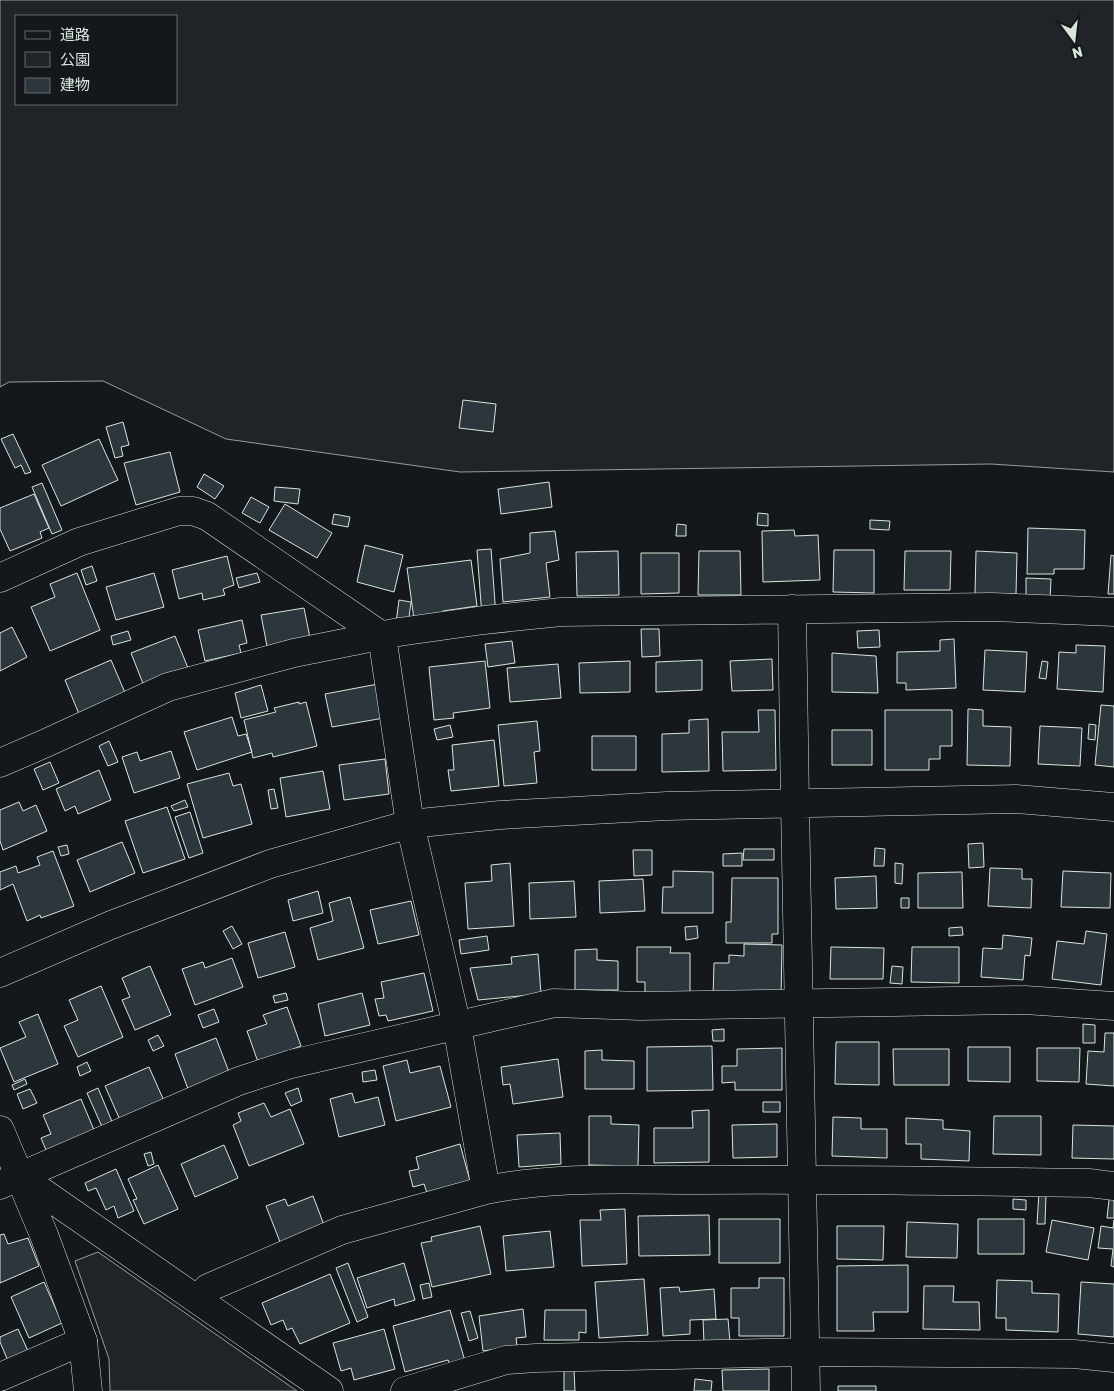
<svg xmlns="http://www.w3.org/2000/svg" width="1114" height="1391" font-family="Rubik,'Noto Sans JP',sans-serif">
<style>
.green{fill:#202428;stroke:#939e99;fill-rule:evenodd}
.building{fill:#2c363c;stroke:#d8e6dc}
.lines{fill:none;stroke-linecap:round;stroke-linejoin:round}
.minor-casing{stroke:#d8e6dc;stroke-width:29}
.tertiary-casing{stroke:#d8e6dc;stroke-width:29}
.minor{stroke:#14181c;stroke-width:28}
.tertiary{stroke:#14181c;stroke-width:28}
</style>
<rect width="100%" height="100%" fill="#14181c"/>
<path class="green" d="M0,0H1114V472L991,464L460,472L226,439L103,381L9,382L0,387ZM16,16H176V104H16Z
M98,1252L297,1391H110L109,1359L75,1261Z"/>
<path class="building" d="M463,400L496,404L493,432L459,428Z
M123,422L129,445L121,447L123,456L115,458L106,427Z
M13,434L31,472L25,474L21,465L15,468L1,439Z
M99,439L118,480L61,506L42,465Z
M170,452L180,492L136,505L124,463Z
M204,474L224,486L215,499L197,487Z
M549,482L552,507L501,514L498,489Z
M42,483L62,530L52,534L32,487Z
M275,487L300,489L298,504L274,501Z
M34,494L49,528L40,532L42,538L10,551L0,529V508Z
M251,497L269,507L260,523L242,513Z
M285,504L332,533L317,558L269,530Z
M758,513L768,514V526L757,525Z
M334,514L350,517L348,527L332,524Z
M870,520L890,521L889,530L870,529Z
M677,524L686,525V536H676Z
M1028,528L1085,530L1084,569H1054V574H1027Z
M794,530L795,536L818,535L820,580L763,582L762,531Z
M555,531L559,560L546,563L550,597L503,602L500,559L530,553V533Z
M365,545L403,555L394,592L357,582Z
M491,549L496,616L482,617L477,550Z
M834,550H874V593L833,592Z
M618,551L619,595L577,596L576,552Z
M699,551H740L741,595H698Z
M905,551H951L950,590H904Z
M976,551L1017,553L1016,594H975Z
M641,553H679V593L641,594Z
M1111,555L1114,556V594H1108Z
M227,556L234,585L223,589L225,595L203,600L202,593L179,599L172,570Z
M471,560L477,606L443,611L444,614L414,619L407,568Z
M92,566L97,581L86,585L81,570Z
M77,573L100,630L50,651L31,607L55,597L50,584Z
M154,573L164,607L116,620L106,587Z
M257,573L260,582L239,588L236,578Z
M1026,578L1051,579L1050,600L1026,599Z
M399,600L411,602L408,625L396,623Z
M304,608L310,638L267,646L261,615Z
M242,620L247,643L239,645L241,653L205,661L198,630Z
M12,627L27,657L0,671V633Z
M641,629H659L660,656L642,657Z
M879,630L880,647L858,648L857,631Z
M128,631L131,640L113,645L111,636Z
M175,636L188,668L144,686L131,653Z
M954,639L956,688L906,690V683H897V652L940,651V640Z
M512,641L515,663L488,667L485,644Z
M1076,645L1105,646L1103,692L1057,689L1059,652L1076,653Z
M985,650L1027,652L1025,692L983,690Z
M832,653L876,656L878,693L832,692Z
M772,659L773,690L732,691L730,661Z
M111,660L126,695L79,714L65,680Z
M702,660V690L656,692V662Z
M485,661L490,708L453,713L454,718L434,720L429,667Z
M630,661V692L580,693L579,663Z
M1042,661L1048,662L1046,679L1039,678Z
M558,664L561,698L510,702L507,668Z
M378,684L384,718L332,727L325,694Z
M261,685L268,711L241,718L235,693Z
M299,702V704L306,702L317,746L273,757L272,753L253,758L244,720L276,712L274,708Z
M1101,705L1114,706V767L1095,765Z
M968,709L983,710V726L1011,727L1010,766L967,765Z
M758,710H775L776,770L723,771L722,732H759Z
M885,710H952V746H940V759H929V770H885Z
M232,717L238,736L246,734L252,752L197,770L184,732Z
M708,719L709,771L662,772V734L689,733V720Z
M537,721L540,751L534,752L537,783L504,786L498,725Z
M1089,724L1096,725L1095,740L1088,739Z
M450,725L453,737L437,740L434,729Z
M1040,726L1082,728L1080,766L1038,764Z
M832,730H872V765H832Z
M592,736H636V770H592Z
M494,740L499,786L451,791L448,770H454L452,745Z
M109,741L118,762L108,766L99,746Z
M171,751L180,778L134,793L122,757L137,752L140,761Z
M385,759L389,794L344,800L339,765Z
M50,762L59,783L43,790L34,769Z
M99,770L111,800L78,814L75,806L65,811L56,789Z
M323,771L330,809L286,817L280,778Z
M229,773L233,786L241,784L252,824L203,838L187,784Z
M274,789L278,808L271,809L268,790Z
M185,800L188,807L174,811L171,806Z
M19,802L23,811L36,805L47,831L3,850L0,841V810Z
M167,807L185,859L143,873L125,821Z
M190,812L203,853L189,858L175,817Z
M122,842L135,873L90,892L77,860Z
M983,843L984,867L969,868L968,844Z
M67,845L69,854L61,856L58,847Z
M875,848L885,849L884,866H874Z
M744,849H774V860H743Z
M633,850H652V875L634,876Z
M53,851L74,906L41,918L40,915L27,921L13,884L0,890V872L16,866L18,873L40,865L37,857Z
M742,853V866H723V854Z
M510,863L514,926L468,929L465,883L492,881L491,865Z
M895,863L903,864L902,884L895,883Z
M990,868L1022,869V879H1032L1031,908L988,906Z
M673,871L713,872V913H662L663,887H673Z
M1063,871L1111,873L1110,908L1061,907Z
M962,872L963,908H918V873Z
M876,876L877,908L836,909L835,878Z
M732,878H778V934H772V943H726V922H731Z
M643,879L645,911L600,913L599,881Z
M574,881L576,917L530,919L529,883Z
M318,891L323,913L293,921L288,900Z
M350,897L364,948L318,960L310,928L333,921L329,903Z
M901,898H909V908H901Z
M411,901L419,935L378,944L370,910Z
M232,926L242,944L233,949L223,931Z
M697,926L698,938L686,940L685,927Z
M962,927L963,935L949,936V928Z
M1086,931L1107,934L1101,985L1052,979L1057,941L1084,944Z
M285,932L295,967L258,978L248,943Z
M1003,935L1032,938L1030,956L1025,955L1023,980L981,977L983,948L1002,949Z
M487,936L489,950L461,954L459,940Z
M744,944L782,945L781,999L713,998L714,963H729V955L744,956Z
M637,947H671L670,953H690V1003L645,1002V982H637Z
M831,947L884,948L883,979H830Z
M912,947H959V983L911,982Z
M597,949V960L618,961V990H575V950Z
M538,954L541,994L478,1000L470,968L512,964L511,957Z
M232,958L243,987L195,1005L182,969L203,962L205,968Z
M150,966L171,1015L135,1030L122,1000L130,997L122,978Z
M892,966L903,967L902,984L890,983Z
M424,973L433,1011L388,1021L386,1015L379,1016L375,999L384,998L381,982Z
M101,986L123,1037L78,1057L64,1026L78,1020L69,1000Z
M286,993L288,1000L275,1003L273,996Z
M362,993L370,1025L325,1036L318,1004Z
M287,1007L301,1046L258,1062L247,1031L267,1024L263,1015Z
M214,1009L219,1022L203,1028L198,1015Z
M38,1014L58,1064L14,1082L0,1048L26,1037L19,1022Z
M1083,1024L1095,1025V1043H1083Z
M724,1029V1041H713L712,1030Z
M1105,1033H1114V1086L1086,1084L1088,1051L1104,1052Z
M158,1035L164,1046L153,1051L148,1040Z
M216,1038L229,1072L188,1089L175,1054Z
M836,1042H879V1085L835,1084Z
M712,1046L713,1090L647,1091V1047Z
M968,1047H1010V1082L968,1081Z
M782,1048V1090H735V1082L722,1083V1066H737V1049Z
M1037,1048H1080L1079,1082L1037,1081Z
M893,1049H949V1085H894Z
M602,1050V1060L634,1061V1089H585V1051Z
M558,1059L563,1097L513,1104L510,1084L503,1085L501,1067Z
M407,1060L410,1073L440,1066L451,1107L396,1121L383,1066Z
M87,1062L91,1071L80,1076L77,1067Z
M149,1067L164,1101L120,1120L105,1086Z
M375,1070L377,1080L363,1082L362,1072Z
M25,1079L27,1084L14,1090L12,1085Z
M98,1088L113,1124L103,1129L87,1093Z
M298,1088L302,1101L291,1106L285,1093Z
M30,1089L37,1103L23,1109L17,1094Z
M352,1093L355,1103L378,1097L385,1125L339,1137L330,1099Z
M81,1099L94,1130L46,1150L41,1138L51,1134L43,1115Z
M763,1102H780V1112H763Z
M264,1103L271,1117L290,1109L304,1144L249,1166L233,1125L241,1121L238,1113Z
M709,1110V1162L654,1163V1128H693L692,1111Z
M589,1116H611V1124L639,1125L638,1166L589,1165Z
M994,1116H1041V1155L993,1154Z
M833,1117L861,1118V1129H887V1158L832,1156Z
M906,1118L943,1120V1129L970,1131L969,1161L921,1159V1144H906Z
M777,1124V1157L733,1158L732,1125Z
M1073,1125L1114,1126V1159L1072,1158Z
M560,1133L561,1164L519,1167L517,1135Z
M460,1144L470,1181L427,1193L424,1184L413,1187L409,1171L419,1169L416,1157Z
M224,1145L238,1178L195,1197L181,1164Z
M151,1152L154,1164L148,1166L144,1154Z
M158,1165L178,1209L144,1224L133,1200L137,1199L128,1179Z
M116,1169L134,1211L118,1218L114,1206L106,1210L96,1188L88,1191L85,1183Z
M1110,1191H1114V1218H1107Z
M1039,1193L1046,1194L1045,1224H1037Z
M313,1196L324,1225L280,1242L266,1206L285,1199L288,1206Z
M1013,1199L1026,1200V1210L1013,1209Z
M625,1209L627,1264L582,1266L580,1220H601L600,1210Z
M709,1215L710,1255L639,1256L638,1216Z
M719,1219H780V1263H719Z
M978,1219H1024V1254H978Z
M1052,1220L1094,1228L1088,1260L1046,1252Z
M1114,1220V1267L1111,1266L1113,1249L1098,1248L1101,1226L1113,1228Z
M907,1222L958,1224L957,1258L906,1257Z
M480,1226L491,1274L432,1287L421,1243L432,1241L431,1237Z
M837,1226H884L883,1260L837,1259Z
M550,1231L554,1267L506,1271L503,1236Z
M4,1234L8,1244L28,1238L39,1266L0,1283V1235Z
M348,1263L368,1317L357,1322L336,1268Z
M404,1263L415,1300L395,1306L394,1299L367,1308L357,1278Z
M908,1265V1312H873L874,1331H837V1266Z
M330,1274L350,1323L300,1344L292,1328L287,1330L283,1320L271,1325L262,1303Z
M759,1278H784V1336H739V1318H731V1288H759Z
M644,1279L648,1335L599,1338L595,1282Z
M997,1280L1032,1281V1293L1059,1294L1058,1332L1006,1330V1318H996Z
M44,1282L62,1323L29,1338L11,1297Z
M1081,1282L1114,1284V1337L1078,1334Z
M429,1283L432,1297L423,1299L420,1285Z
M924,1286H954L953,1302H979L980,1330L923,1329Z
M679,1287L680,1292L714,1289L716,1319L690,1320V1334L663,1336L660,1288Z
M523,1309L526,1337L516,1338L517,1346L483,1351L479,1316Z
M450,1310L465,1361L450,1365L448,1360L405,1372L393,1326Z
M545,1310H586V1333L579,1332V1340H544Z
M470,1311L478,1338L469,1341L461,1313Z
M728,1319L730,1342L704,1343L703,1320Z
M18,1329L28,1351L8,1361L0,1342V1337Z
M384,1329L395,1369L354,1380L351,1368L341,1371L333,1343Z
M564,1369H574L575,1391H564Z
M769,1369V1391H723L722,1370Z
M695,1379L712,1381L711,1391H694Z
M838,1386H876V1391H838Z"/>
<g class="lines">
<defs>
<path id="minor" d="M0,578L79,542L179,511H193L207,516L382,636L410,824L457,1026L486,1190
M792,609L795,804
M0,763L46,743L168,687L294,653L399,632L484,620L561,612L992,607L1114,612
M0,1185L239,1081L291,1064L554,1003L640,1006L1025,1000L1114,1006
M197,1299L208,1288L342,1230L486,1190C556,1176 628,1180 698,1180C829,1179 959,1181 1089,1183L1114,1186
M0,1377L83,1341
M405,1391L506,1360L536,1358L805,1352L1074,1354L1114,1358"/>
<path id="tertiary" d="M795,804L806,1391
M0,973L111,925L270,864L410,824L500,815L667,806L1016,799L1114,807
M0,1130L44,1235L83,1341L88,1391
M19,1176L329,1391"/>
</defs>
<use href="#minor" class="minor-casing"/>
<use href="#tertiary" class="tertiary-casing"/>
<use href="#minor" class="minor"/>
<use href="#tertiary" class="tertiary"/>
</g>
<rect x="15" y="15" width="162" height="90" fill="#14181c" stroke="#626a69"/>
<rect x="25" y="31" width="25" height="8" fill="#14181c" stroke="#626a69"/>
<text x="60" y="40" font-size="15" fill="#d8e6dc">道路</text>
<rect x="25" y="52" width="25" height="15" fill="#202428" stroke="#626a69"/>
<text x="60" y="65" font-size="15" fill="#d8e6dc">公園</text>
<rect x="25" y="78" width="25" height="15" fill="#2c363c" stroke="#626a69"/>
<text x="60" y="90" font-size="15" fill="#d8e6dc">建物</text>
<g transform="translate(1074 40) rotate(165)" stroke="#14181c" stroke-width="4" paint-order="stroke">
<path d="M0-4L9 19L0 12L-9 19Z" fill="#d8e6dc"/>
<text y="-8" font-size="14" font-weight="bold" text-anchor="middle" fill="#d8e6dc">N</text>
</g>
</svg>
